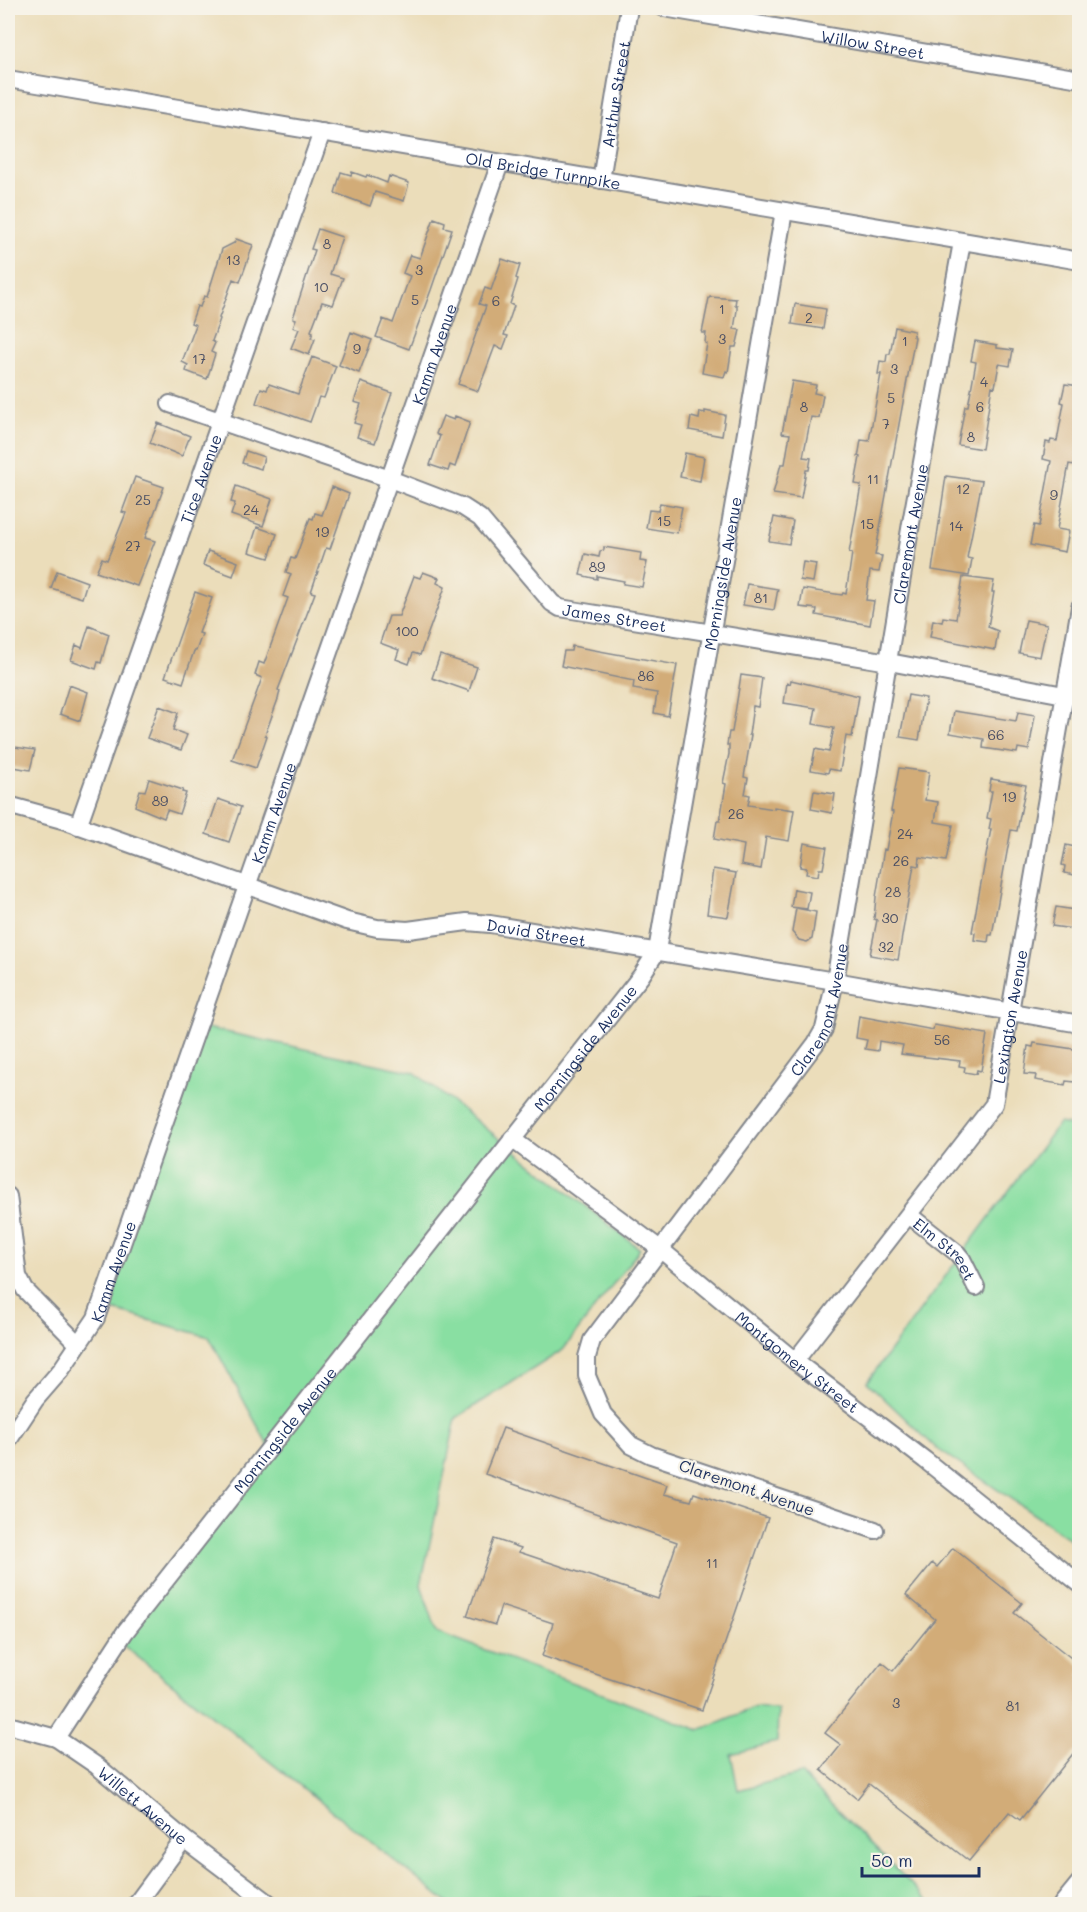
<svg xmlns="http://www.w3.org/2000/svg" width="1087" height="1912" font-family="Mali,sans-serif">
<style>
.green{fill:#89dfa2;stroke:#528780;stroke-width:1.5}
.building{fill:#d2ac78}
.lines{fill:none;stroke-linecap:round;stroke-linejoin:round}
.minor-casing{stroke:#83868c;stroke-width:20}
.minor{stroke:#fff;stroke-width:16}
.labels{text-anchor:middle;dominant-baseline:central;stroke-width:4.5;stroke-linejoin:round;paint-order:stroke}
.number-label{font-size:14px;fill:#494e64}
.street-label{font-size:16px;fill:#1b2f5e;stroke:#f7f3e8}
</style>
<rect width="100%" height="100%" fill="#f7f3e8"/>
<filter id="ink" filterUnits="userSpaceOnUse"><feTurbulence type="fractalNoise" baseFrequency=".0167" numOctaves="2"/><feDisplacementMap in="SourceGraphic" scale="12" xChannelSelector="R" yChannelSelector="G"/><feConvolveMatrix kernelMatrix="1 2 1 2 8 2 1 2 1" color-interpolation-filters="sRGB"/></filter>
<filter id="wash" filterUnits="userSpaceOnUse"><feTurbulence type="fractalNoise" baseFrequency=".008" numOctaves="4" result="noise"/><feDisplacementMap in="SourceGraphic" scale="24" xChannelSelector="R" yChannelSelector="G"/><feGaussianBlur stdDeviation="1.35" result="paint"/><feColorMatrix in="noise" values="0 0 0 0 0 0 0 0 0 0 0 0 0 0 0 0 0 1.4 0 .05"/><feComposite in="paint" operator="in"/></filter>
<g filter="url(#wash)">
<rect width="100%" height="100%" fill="#ebddba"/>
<path class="green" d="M197,1026L414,1072L640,1249L563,1350L456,1418L421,1585L437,1632L699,1730L756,1707L778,1710L777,1742L731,1754L738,1790L801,1774L931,1904H449L119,1642L269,1447L209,1337L99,1306Z
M1059,1123L1079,1127V1545L936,1448L867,1382Z"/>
<g id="blocks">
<path class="building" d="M341,172L351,175L352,172L366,177L367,175L387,183L389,176L409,183L404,201L375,192L370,206L335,193Z
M434,218L445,222L444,227L452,229L431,290L409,349L376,337L383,319L393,323L410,276L403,273L410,255L420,258Z
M318,229L342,237L330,274L343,278L333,305L322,302L311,331L313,332L311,338L315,339L309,355L291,348L299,329L293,327L296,319L293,318L315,250L311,249Z
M236,239L253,245L240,282L233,279L219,318L220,319L212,341L215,343L211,352L215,354L207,379L186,371L188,365L182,362L196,325L191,323L197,306L200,307L204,296L207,297L222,249L234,243Z
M502,259L520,265L516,278L518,279L510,304L514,306L504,335L508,336L503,349L495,346L478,391L458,384L486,306L479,304L485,288L491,290Z
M710,297L736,299L735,305H737V310L734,329L740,330L736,347H732L728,372L726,371L724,377L702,373L707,344L705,343L706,333H702L709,298Z
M795,304L826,309L823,329L792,324Z
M895,327L914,331L913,336L915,337L875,555L882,556L879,572L870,571L866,600L874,601L870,625L816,615L817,609L800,607L803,589L842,595L843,593L846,594L852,553H849L861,485L855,484L860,457L858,456L859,452L861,440L869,441L881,374H878L880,361L886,362L887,354H890Z
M351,332L372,340L359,373L339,365Z
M975,341L997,345V348L1013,350L1010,366L999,364L995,387L992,386L982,449L958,445L965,406H968L976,362L971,361Z
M312,357L336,366L324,398L319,397L310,422L256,403L261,388L267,390L269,384L298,394Z
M792,381L816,385L814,393L823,395L819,418L811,417L803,457L811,458L809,470H806L801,498L773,494L781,464H785L790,434L782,433Z
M361,382L392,393L375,443L357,437L361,425L354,423L361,404L354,402Z
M1065,384L1080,386V466L1069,464L1057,529L1069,531L1065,552L1030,545L1034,525L1039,526L1051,461L1043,459L1046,442L1050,443L1051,440L1057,441L1064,403L1061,402Z
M705,411L725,415L722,436L689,430L691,417L699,419L700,412L705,413Z
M443,416L454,420L455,416L470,422L455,467L450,465L448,471L430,465L440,436L436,434Z
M158,423L190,436L182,456L150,443Z
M246,451L264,457L261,469L242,463Z
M685,453L704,457L700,481L680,477Z
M946,476L982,481L967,558L972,559L969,576L932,570Z
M135,477L164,487L145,538L155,541L137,586L96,572L102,558L107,560L126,513L122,512Z
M236,486L272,499L263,526L231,515L235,503L231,502Z
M332,487L349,494L330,549L326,548L311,592L315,593L278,690L280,691L278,699L265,735L267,736L256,768L232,760L262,678L255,675L259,662L264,664L288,598L283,596L291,574L286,572L291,558L295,559L310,518L313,519L315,513L322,515Z
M660,503L682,507L677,533L646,528L649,510L658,511Z
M774,517L793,521L789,544L769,541Z
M257,527L277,534L269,558L249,552Z
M604,547L641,553L640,561L647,562L642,587L623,584L624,581L597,576V579L580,575L585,554L599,557L600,551L604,550Z
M208,551L238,562L233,576L203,565Z
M803,562L816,564L813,582L800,580Z
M57,571L87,582L82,598L51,588Z
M423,572L439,578L437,583L445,587L420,655L413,653L409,664L396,659L399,650L380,643L389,616H399L414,576L420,578Z
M963,577L994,581L992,592H994L988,627L998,631L995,650L930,637L933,620L942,622L943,617L956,619Z
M747,584L778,589L774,610L743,605Z
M195,592L212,598L199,633L202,634L196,651H194L183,683L165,677Z
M1026,620L1047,624L1040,657L1019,653Z
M89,626L109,634L101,663L98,662L96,669L71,660L76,645L82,648Z
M572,646L677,665L668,716L654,713L657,693L633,689L634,681L561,666L564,651H571Z
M440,655L477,667L469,691L432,678Z
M741,675L762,678L758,707L753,706L749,735H751L744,777L748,778L745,794L750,795L748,805L774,809V807L794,810L789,841L766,837L761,869L741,865L744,845L714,839L717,821H720L726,784L723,783L729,754V745H727L729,732H732Z
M791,680L859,696L852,737L846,736L840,771L829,769L828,773L811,770L815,749L829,752L834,728L813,724L816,708L784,703L787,683L790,684Z
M69,685L88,692L80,721L60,714Z
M908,695L926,698L919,740L900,737Z
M159,706L178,713L173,730L187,735L181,750L147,738Z
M954,711L1016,721L1018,712L1035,715L1029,750L1018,748L1017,753L983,748L984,739L950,733Z
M8,746L35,750L30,770L8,766Z
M899,768L929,772L925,800L938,802L935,822L953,825L946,861L920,857L919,866L914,865L898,960L870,955L877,920L874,919L876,897L884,849L886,850L893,812L891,811Z
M149,779L183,790L182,792L186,793L179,814L167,810L164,818L135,806L140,790L145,791Z
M991,779L1026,785L1017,831L1011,830L992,935H989L988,942L974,940L975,933L972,932L991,829H989L991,819L987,818L992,791H989Z
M814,791L835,794L832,813L811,809Z
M218,799L241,807L229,842L206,834Z
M804,843L827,847L823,869H819L818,876L806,874L807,868L800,867Z
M1066,845L1080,848V876L1064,873L1065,866L1062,865Z
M713,869L736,873L728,917L707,914Z
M794,889L810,892L807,909L791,907Z
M1056,907L1080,911V930L1052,926Z
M796,908L816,912L812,939L807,942L799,940L792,932Z
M859,1016L933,1030L934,1025L987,1034L981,1071L977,1070L976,1074L964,1072L965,1067L959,1066L960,1061L901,1054L903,1045L879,1041L878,1051L865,1049L867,1040L856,1038Z
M1034,1043L1080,1050V1079H1076L1075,1082L1066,1081L1065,1085L1035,1080L1036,1075L1024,1074L1028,1046L1033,1047Z
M503,1428L667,1485L664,1494L691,1501L694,1493L768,1518L702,1710L542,1656L553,1623L501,1606L495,1625L467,1616L494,1539L521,1548L519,1552L658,1599L677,1542L485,1474Z
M953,1548L1022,1603L1014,1613L1080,1665V1745L1020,1820L1009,1812L969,1861L869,1784L857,1799L821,1770L841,1745L825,1733L882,1662L893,1671L935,1619L906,1595L932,1563L937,1567Z"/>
</g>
</g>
<g filter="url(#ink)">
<use href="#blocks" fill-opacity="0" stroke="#83868c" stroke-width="1.5"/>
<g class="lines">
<defs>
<g id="minor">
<path id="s1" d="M664,8L1080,79"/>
<path id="s2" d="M8,79L1080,261"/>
<path id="s3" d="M601,180L629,8"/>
<path id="s4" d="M170,404L390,479L463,507L480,518L552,603L560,608L889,662L1080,698"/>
<path id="s5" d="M8,805L66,821L347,921L377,928L408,930L467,922L490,924L835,981L1080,1024"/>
<path id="s6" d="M78,826L322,132"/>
<path id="s7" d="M512,1139L660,1249L795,1361L925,1460L1080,1584"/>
<path d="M8,1196L18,1276L25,1290L78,1344"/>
<path id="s8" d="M909,1215L957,1253L962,1259L976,1287"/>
<path id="s9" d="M795,1361L994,1104L1080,607"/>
<path id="s10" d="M8,1441L35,1400L61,1370L96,1318L500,163"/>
<path id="s11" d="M875,1530L651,1455L631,1445L603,1414L587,1376V1357L592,1340L816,1043L824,1029L835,981L911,523L962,242"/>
<path id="s12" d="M8,1725L56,1738L97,1766L184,1839L270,1904"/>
<path id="s13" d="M56,1738L125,1632L641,976L657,951L784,211"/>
<path d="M136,1904L184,1839"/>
<path d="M1062,1904L1080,1882"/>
</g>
</defs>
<use href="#minor" class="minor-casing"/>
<use href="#minor" class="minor"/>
</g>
</g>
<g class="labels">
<g class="number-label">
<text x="327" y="243">8</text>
<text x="233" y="259">13</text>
<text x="419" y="269">3</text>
<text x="321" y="286">10</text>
<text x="415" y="299">5</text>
<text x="496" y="300">6</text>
<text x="722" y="308">1</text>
<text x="809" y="317">2</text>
<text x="722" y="338">3</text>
<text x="905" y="340">1</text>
<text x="357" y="348">9</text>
<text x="199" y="358">17</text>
<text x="894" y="368">3</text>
<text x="984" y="381">4</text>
<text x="891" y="397">5</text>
<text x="804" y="406">8</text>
<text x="980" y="406">6</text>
<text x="886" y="423">7</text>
<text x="971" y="436">8</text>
<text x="873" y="478">11</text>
<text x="963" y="488">12</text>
<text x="1054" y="494">9</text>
<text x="143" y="499">25</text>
<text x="251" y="509">24</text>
<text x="664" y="520">15</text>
<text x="867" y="523">15</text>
<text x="956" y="525">14</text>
<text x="322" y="531">19</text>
<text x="133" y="545">27</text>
<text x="597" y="566">89</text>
<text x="761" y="597">81</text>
<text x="407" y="630">100</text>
<text x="646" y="675">86</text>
<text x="996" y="734">66</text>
<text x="1009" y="796">19</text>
<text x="160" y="800">89</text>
<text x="736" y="813">26</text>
<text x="905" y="833">24</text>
<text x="901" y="860">26</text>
<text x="893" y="891">28</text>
<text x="890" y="917">30</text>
<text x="886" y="946">32</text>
<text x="942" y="1039">56</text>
<text x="712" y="1562">11</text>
<text x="896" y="1702">3</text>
<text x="1013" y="1705">81</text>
</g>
<g class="street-label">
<text stroke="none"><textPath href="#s1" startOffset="212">Willow Street</textPath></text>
<text stroke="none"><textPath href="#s3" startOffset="87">Arthur Street</textPath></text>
<text stroke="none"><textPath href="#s2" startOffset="543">Old Bridge Turnpike</textPath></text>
<text stroke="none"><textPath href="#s10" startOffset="1173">Kamm Avenue</textPath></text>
<text stroke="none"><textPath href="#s6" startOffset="368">Tice Avenue</textPath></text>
<text stroke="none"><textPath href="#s11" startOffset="1269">Claremont Avenue</textPath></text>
<text stroke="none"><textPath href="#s13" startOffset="1374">Morningside Avenue</textPath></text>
<text stroke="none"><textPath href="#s4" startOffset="507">James Street</textPath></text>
<text stroke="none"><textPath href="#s10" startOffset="687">Kamm Avenue</textPath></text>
<text stroke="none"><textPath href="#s5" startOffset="550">David Street</textPath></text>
<text stroke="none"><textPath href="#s11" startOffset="783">Claremont Avenue</textPath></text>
<text stroke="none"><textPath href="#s9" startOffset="414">Lexington Avenue</textPath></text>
<text stroke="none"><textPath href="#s13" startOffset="870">Morningside Avenue</textPath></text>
<text stroke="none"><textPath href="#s8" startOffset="50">Elm Street</textPath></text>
<text stroke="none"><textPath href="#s10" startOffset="201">Kamm Avenue</textPath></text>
<text stroke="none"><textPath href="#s7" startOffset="362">Montgomery Street</textPath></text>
<text stroke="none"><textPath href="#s13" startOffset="384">Morningside Avenue</textPath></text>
<text transform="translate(747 1487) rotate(19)">Claremont Avenue</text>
<text stroke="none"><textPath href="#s12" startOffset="160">Willett Avenue</textPath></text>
</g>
</g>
<rect width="1087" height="1912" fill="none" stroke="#f7f3e8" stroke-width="30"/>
<path d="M862 1867v9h117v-9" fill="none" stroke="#1b2f5e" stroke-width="3"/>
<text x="871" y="1867" font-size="18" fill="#1b2f5e" stroke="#f7f3e8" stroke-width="4.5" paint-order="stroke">50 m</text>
</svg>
